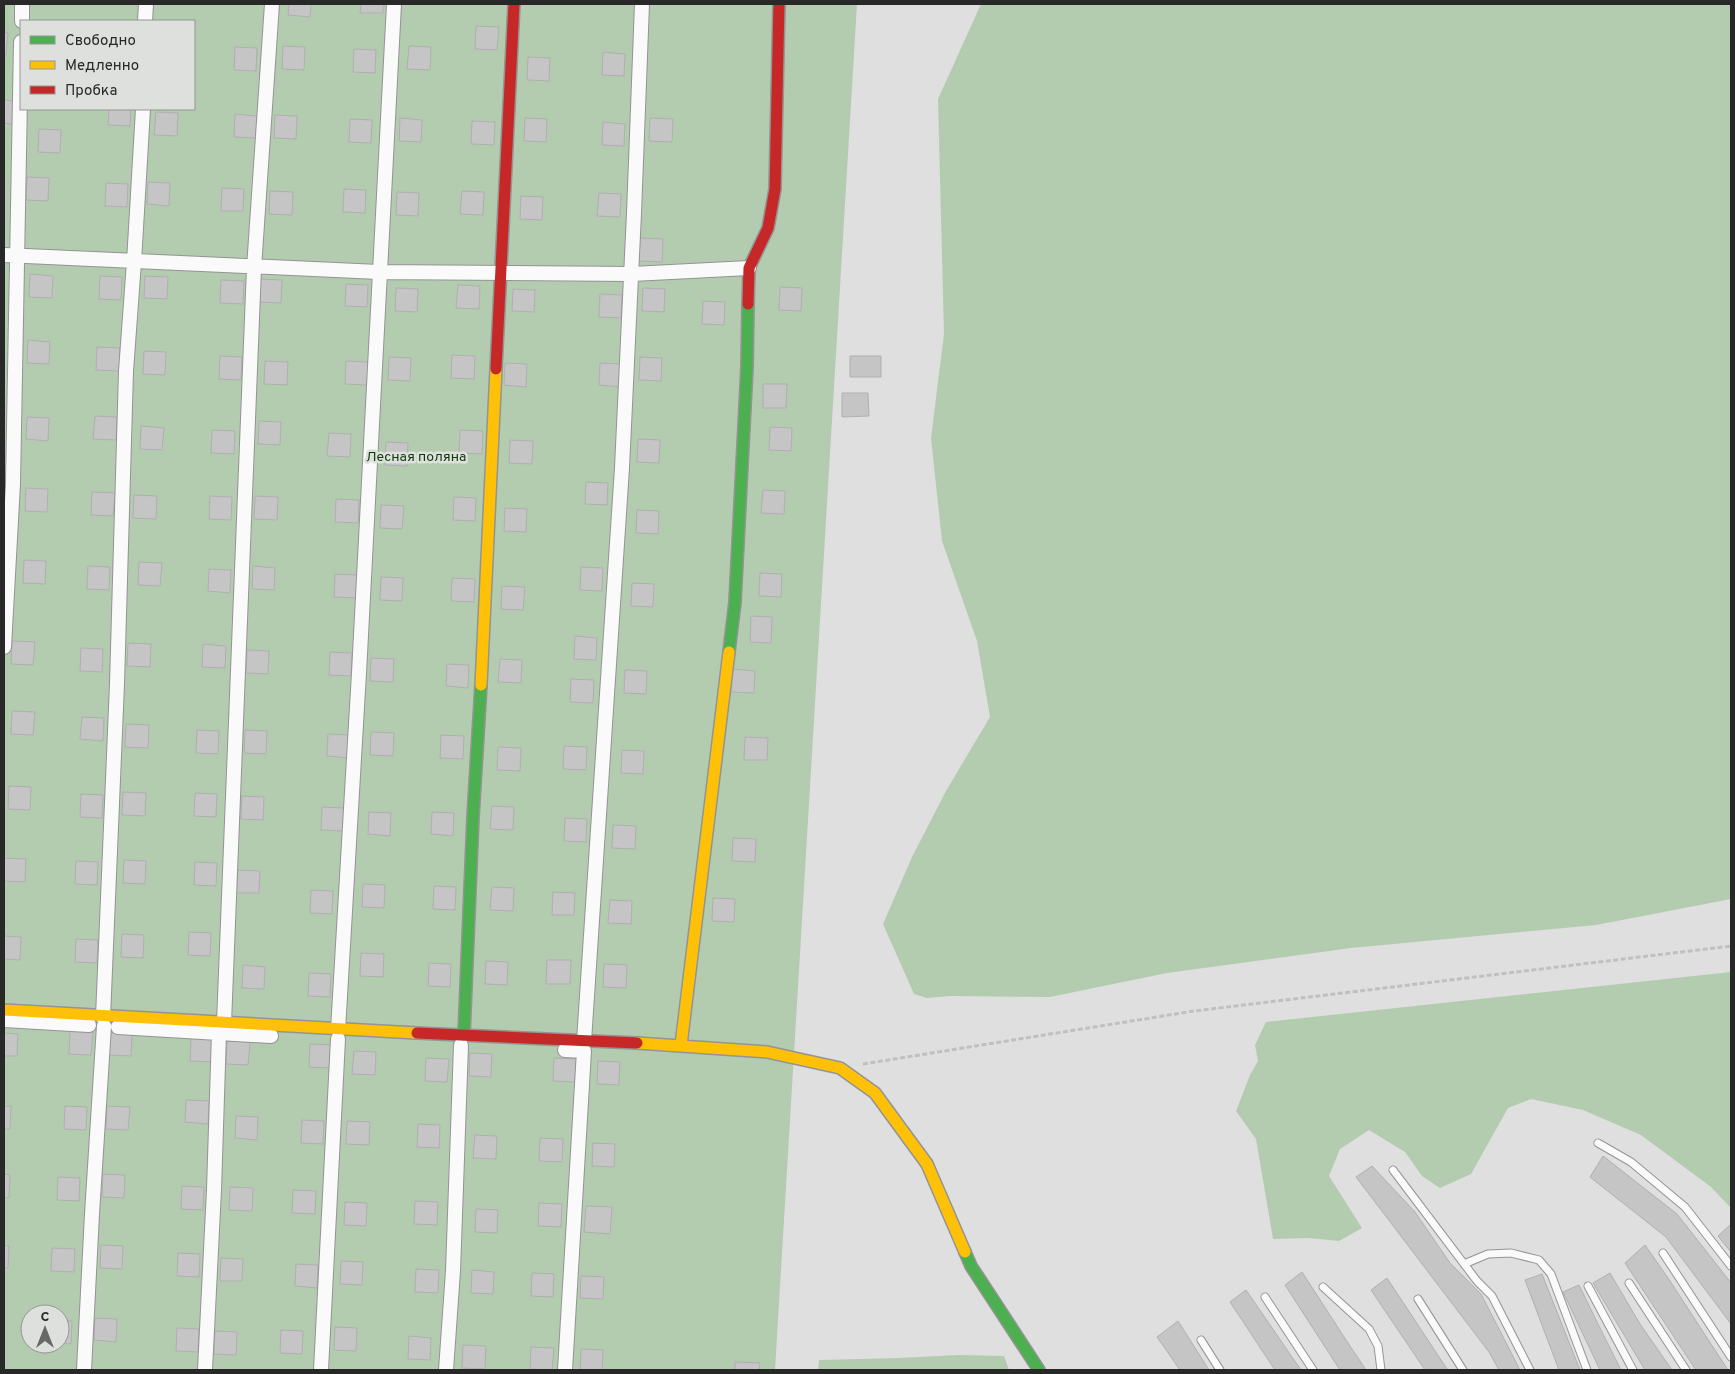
<svg xmlns="http://www.w3.org/2000/svg" width="1735" height="1374" font-family="Overpass,sans-serif">
<style>
.green{fill:#b3ccb0;fill-rule:evenodd}
.building{fill:#c4c5c4;stroke:#afb0af}
.lines{fill:none;stroke-linecap:round;stroke-linejoin:round}
.lane-casing{stroke:#939493;stroke-width:9}
.street-casing{stroke:#939493;stroke-width:16}
.fast-casing{stroke:#939493;stroke-width:14}
.slow-casing{stroke:#939493;stroke-width:14}
.jam-casing{stroke:#939493;stroke-width:14}
.path{stroke:#bfc0bf;stroke-width:3;stroke-dasharray:5 2.5;stroke-linecap:butt}
.lane{stroke:#fafafa;stroke-width:7}
.street{stroke:#fafafa;stroke-width:14}
.fast{stroke:#4caf50;stroke-width:11}
.slow{stroke:#ffc107;stroke-width:11}
.jam{stroke:#c62828;stroke-width:11}
.labels{text-anchor:middle;dominant-baseline:central;stroke-width:5;stroke-linejoin:round;paint-order:stroke}
.park-label{font-size:14px;fill:#0d3b08;stroke:#dde0dd}
</style>
<rect width="100%" height="100%" fill="#dedfde"/>
<path class="green" d="M4,4H857L775,1370H4ZM21,21H194V109H21ZM30,1314H60V1344H30Z
M981,4H1731V899L1596,925L1351,948L1167,973L1050,997L950,996L927,998L914,994L883,924L912,857L946,791L990,717L977,641L942,541L931,438L944,334L938,99Z
M1731,972V1208L1711,1187L1641,1135L1583,1110L1531,1099L1508,1108L1471,1174L1440,1188L1422,1176L1405,1152L1369,1130L1340,1149L1329,1176L1362,1228L1339,1241L1308,1238L1273,1239L1256,1139L1236,1111L1250,1075L1258,1061L1255,1045L1266,1022Z
M959,1355L1004,1356L1009,1370H818L819,1360L898,1358Z"/>
<path class="building" d="M289,4H311L310,17L288,15Z
M361,4H383V13H360Z
M476,26L499,27L497,50L475,49Z
M4,32L8,33L6,55H4Z
M283,46L305,47L304,70L282,69Z
M409,46L431,47L430,70L407,69Z
M235,47L257,48L256,71L234,70Z
M354,49L376,50L375,73L353,72Z
M603,52L625,54L624,76L602,75Z
M528,57L550,58L549,81L527,80Z
M4,100L13,101L12,124L4,123Z
M109,109H131L130,126L108,125Z
M156,112L178,113L177,136L154,135Z
M235,114L257,116L256,138L234,137Z
M275,115L297,116L296,139L274,138Z
M400,118L422,120L421,142L399,141Z
M525,118L547,119L546,142L524,141Z
M650,118L673,119L672,142L649,141Z
M350,119L372,120L371,143L349,142Z
M472,121L495,122L494,145L471,144Z
M603,122L625,124L624,146L602,145Z
M39,129L61,130L60,153L38,152Z
M27,177L49,178L48,201L26,200Z
M148,182L170,183L169,206L147,204Z
M106,183L128,184L127,207L105,206Z
M222,188L244,189L243,211H221Z
M344,189L366,190L365,213L343,212Z
M270,191L293,192L292,215L269,214Z
M462,191L484,192L483,215L460,214Z
M397,192L419,193L418,216L396,215Z
M599,193L621,194L620,217L597,216Z
M521,196L543,197L542,220L520,219Z
M640,238L663,239L662,262L639,261Z
M30,274L53,276L52,298L29,297Z
M100,276L122,277L121,300L99,299Z
M145,276L168,277L167,299L144,298Z
M260,279L282,280L281,303L259,302Z
M221,280L244,281L243,304L220,303Z
M346,284L368,285L367,307L345,306Z
M458,285L480,286L479,309L456,308Z
M780,287L802,288L801,311L779,310Z
M396,288L418,289L417,312L395,311Z
M643,288L665,289L664,312L642,311Z
M513,289L535,290L534,312L512,311Z
M600,294L622,295L621,318L599,317Z
M703,301L725,302L724,325L702,324Z
M28,340L50,342L49,364L27,363Z
M97,347L120,348L119,371L96,370Z
M144,351L166,352L165,375L143,374Z
M452,355L475,356L474,379L451,378Z
M220,356L242,357L241,380L219,379Z
M850,356H881V377H850Z
M389,357L411,358L410,381L388,380Z
M640,357L662,358L661,381L639,380Z
M265,361L288,362L287,385L264,384Z
M346,361L368,362L367,385L345,384Z
M505,363L527,364L526,387L504,385Z
M600,363L622,364L621,387L599,385Z
M763,384H787L786,408H763Z
M842,393H868L869,416L842,417Z
M95,416L117,417L116,440L93,439Z
M27,417L49,418L48,441L26,439Z
M259,421L281,422L280,445L258,444Z
M141,426L164,428L162,450L140,449Z
M770,427L792,428L791,451L769,450Z
M212,430L235,431L234,454L211,453Z
M460,430L483,431L482,454L459,453Z
M329,433L351,434L350,457L327,456Z
M638,439L660,440L659,463L637,462Z
M510,440L533,441L532,464L509,463Z
M386,442L408,443L407,466L385,465Z
M586,482L608,483L607,505L585,504Z
M26,488L48,489L47,512L25,511Z
M763,490L785,491L784,514L761,513Z
M92,492L115,493L113,516L91,515Z
M134,495L157,496L156,519L133,518Z
M210,496L232,497L231,520L209,519Z
M255,496L278,497L277,520L254,519Z
M454,497L476,498L475,521L453,520Z
M336,499L359,500L358,523L335,522Z
M381,505L404,506L402,529L380,528Z
M505,508L527,509L526,532L504,531Z
M637,510L659,511L658,534L636,533Z
M24,560L46,561L45,584L23,583Z
M139,562L162,563L160,586L138,585Z
M88,566L110,567L109,590L87,589Z
M253,566L275,568L274,590L252,589Z
M581,567L603,568L602,591L580,590Z
M209,569L231,570L230,593L208,591Z
M760,573L782,574L781,597L759,596Z
M335,574L357,575L356,598L334,597Z
M381,577L403,578L402,601L380,600Z
M452,578L475,579L474,602L451,601Z
M632,583L654,584L653,607L631,606Z
M502,586L525,587L523,610L501,609Z
M751,616L772,617L771,643L750,642Z
M575,636L597,638L596,660L574,659Z
M12,641L35,642L33,665L11,664Z
M128,643L151,644L150,667L127,666Z
M203,644L226,646L225,668L202,667Z
M81,648L103,649L102,672L80,671Z
M247,650L269,651L268,674L246,673Z
M330,652L352,653L351,676L329,675Z
M371,658L394,659L393,682L370,681Z
M500,659L522,660L521,683L498,682Z
M447,664L469,665L468,688L446,686Z
M732,669L755,671L754,693L731,692Z
M625,670L647,671L646,694L624,693Z
M571,679L594,680L593,703L570,702Z
M12,711L35,712L33,735L11,734Z
M82,717L104,718L103,741L80,739Z
M126,724L149,725L148,748L125,747Z
M197,730L219,731L218,754L196,753Z
M245,730L267,731L266,754L244,753Z
M371,732L394,733L393,756L370,755Z
M328,734L350,735L349,758L327,756Z
M441,735L464,736L463,759L440,758Z
M745,737L768,738L767,760H744Z
M564,746L587,747L586,770L563,769Z
M498,747L521,748L520,771L497,770Z
M622,750L644,751L643,774L621,773Z
M9,786L31,787L30,810L8,809Z
M123,792L146,793L145,816L122,815Z
M195,793L217,794L216,817L194,816Z
M81,794L103,795L102,818L80,817Z
M242,796L264,797L263,820L241,819Z
M492,806L514,807L513,830L490,829Z
M322,807L344,808L343,831L321,830Z
M369,812L391,813L390,836L368,834Z
M432,812L454,813L453,836L431,834Z
M565,818L587,819L586,842L564,841Z
M613,825L636,826L635,849L612,848Z
M733,838L756,839L755,862L732,861Z
M4,858L26,859L25,882L4,881Z
M124,860L146,861L145,884L123,883Z
M76,861L98,862L97,885L75,884Z
M195,862L217,863L216,886L194,885Z
M238,870L260,871L259,893H236Z
M363,884L385,885L384,908L362,907Z
M434,886L456,887L455,910L433,909Z
M492,887L514,888L513,911L490,910Z
M311,890L333,891L332,914L310,913Z
M553,892L575,893L574,915H552Z
M713,898L735,899L734,922L712,921Z
M610,900L632,901L631,924L608,923Z
M189,932L211,933L210,956L188,955Z
M122,934L144,935L143,958L121,957Z
M4,936L21,937L20,960L4,959Z
M76,939L98,940L97,963L75,962Z
M361,953L384,954L383,977L360,976Z
M547,960H571L570,984H546Z
M486,961L508,962L507,985L485,984Z
M429,963L451,964L450,987L428,986Z
M604,964L627,965L626,988L603,987Z
M243,965L265,967L264,989L242,988Z
M309,973L331,974L330,997L308,996Z
M70,1031L93,1032L91,1055L69,1054Z
M4,1033L18,1034L17,1056H4Z
M110,1033L132,1034L131,1056L109,1055Z
M191,1038L213,1039L212,1062L190,1061Z
M227,1041L250,1042L248,1065L226,1064Z
M310,1044L332,1045L331,1068L309,1067Z
M354,1051L376,1052L375,1075L352,1074Z
M470,1053L492,1054L491,1077L469,1076Z
M426,1058L449,1059L447,1082L425,1081Z
M554,1058L576,1059L575,1082L553,1081Z
M598,1061L620,1062L619,1085L597,1084Z
M186,1100L209,1101L208,1124L185,1122Z
M4,1106H11L10,1129H4Z
M65,1106L87,1107L86,1130L64,1129Z
M107,1106L130,1107L128,1130L106,1129Z
M236,1116L258,1117L257,1140L235,1138Z
M302,1120L324,1121L323,1144L301,1143Z
M347,1121L370,1122L369,1145L346,1144Z
M418,1124L440,1125L439,1148L417,1147Z
M475,1135L497,1136L496,1159L473,1158Z
M540,1138L563,1139L562,1162L539,1161Z
M593,1143L615,1144L614,1167L592,1166Z
M1603,1156L1677,1214L1728,1279L1731,1283V1324L1666,1237L1590,1177Z
M1372,1166L1415,1212L1450,1263L1481,1294L1520,1370H1499L1489,1352L1356,1177Z
M4,1174L10,1175L9,1198L4,1197Z
M103,1174L125,1175L124,1198L102,1197Z
M58,1177L80,1178L79,1201L57,1200Z
M182,1186L204,1187L203,1210L181,1209Z
M230,1187L253,1188L252,1211L229,1210Z
M293,1190L316,1191L315,1214L292,1213Z
M415,1201L438,1202L437,1225L414,1224Z
M345,1202L367,1203L366,1226L344,1225Z
M539,1203L562,1204L561,1227L538,1226Z
M586,1206L612,1207L610,1234L584,1232Z
M476,1209L498,1210L497,1233L475,1232Z
M1730,1225L1731,1226V1252L1718,1236Z
M4,1245L9,1246L8,1268H4Z
M101,1245L123,1246L122,1269L100,1268Z
M1645,1245L1668,1278L1728,1370H1696L1625,1263Z
M52,1248L75,1249L74,1272L51,1271Z
M178,1253L200,1254L199,1277L177,1276Z
M221,1258L243,1259L242,1281H220Z
M341,1261L363,1262L362,1285L340,1284Z
M296,1264L318,1265L317,1288L295,1286Z
M416,1269L439,1270L438,1293L415,1292Z
M472,1270L494,1272L493,1294L471,1293Z
M1302,1272L1346,1340L1366,1370H1340L1285,1285Z
M532,1273L554,1274L553,1297L531,1296Z
M1610,1273L1640,1324L1672,1370H1645L1593,1283Z
M1542,1274L1576,1360L1580,1370H1559L1525,1280Z
M581,1276L604,1277L603,1299L580,1298Z
M1387,1278L1445,1366L1448,1370H1425L1371,1290Z
M1579,1285L1596,1320L1621,1370H1600L1563,1292Z
M1246,1290L1292,1357L1301,1370H1275L1230,1302Z
M95,1318L117,1319L116,1342L94,1340Z
M60,1320L72,1321L71,1344L60,1343Z
M1178,1321L1209,1370H1180L1157,1337Z
M335,1327L357,1328L356,1351L334,1350Z
M177,1328L199,1329L198,1352L176,1351Z
M281,1330L303,1331L302,1354L280,1353Z
M215,1331L237,1332L236,1355L214,1354Z
M409,1336L431,1338L430,1360L408,1359Z
M463,1345L486,1346L485,1369L462,1368Z
M531,1347L554,1348L552,1370L530,1369Z
M581,1349L603,1350L602,1370H580Z
M735,1362L760,1363L759,1370H735Z"/>
<g class="lines">
<defs>
<path id="lane" d="M1598,1143L1631,1162L1685,1207L1731,1266
M1393,1170L1477,1281L1492,1296L1530,1370
M1663,1253L1731,1357
M1464,1264L1488,1254L1511,1253L1539,1260L1551,1274L1587,1370
M1629,1283L1686,1370
M1588,1286L1633,1370
M1323,1287L1369,1329L1378,1346L1381,1370
M1265,1297L1313,1370
M1418,1299L1463,1370
M1201,1340L1220,1370"/>
<path id="street" d="M22,21V4
M145,21L146,4
M4,255L379,272L632,274L749,268
M4,647L13,484L21,42
M103,1017L117,684L126,371L134,262L143,109
M4,1020L89,1025
M224,1023L254,268L272,4
M118,1027L271,1036
M338,1030L359,673L394,4
M584,1041L622,468L634,213L642,4
M84,1370L92,1214L104,1026
M205,1370L214,1190L219,1033
M321,1370L338,1039
M446,1370L453,1271L461,1045
M565,1370L584,1051L565,1050"/>
<path id="fast" d="M729,652L735,602L747,367L748,304
M464,1035L473,817L481,685
M965,1252L971,1266L1039,1370"/>
<path id="slow" d="M481,685L496,369
M4,1010L417,1033
M637,1043L767,1052L840,1068L875,1093L927,1164L965,1252
M681,1045L729,652"/>
<path id="jam" d="M748,304L749,268L768,228L775,189L779,4
M496,369L514,4
M417,1033L637,1043"/>
</defs>
<use href="#lane" class="lane-casing"/>
<use href="#street" class="street-casing"/>
<use href="#fast" class="fast-casing"/>
<use href="#slow" class="slow-casing"/>
<use href="#jam" class="jam-casing"/>
<path class="path" d="M863,1064L1194,1011L1731,946"/>
<use href="#lane" class="lane"/>
<use href="#street" class="street"/>
<use href="#fast" class="fast"/>
<use href="#slow" class="slow"/>
<use href="#jam" class="jam"/>
</g>
<g class="labels">
<g class="park-label">
<text x="416" y="457">Лесная поляна</text>
</g>
</g>
<rect width="1735" height="1374" fill="none" stroke="#272827" stroke-width="10"/>
<rect x="20" y="20" width="175" height="90" fill="#dde0dd" stroke="#949694"/>
<rect x="30" y="36" width="25" height="8" fill="#4caf50" stroke="#949694"/>
<text x="65" y="45" font-size="15" fill="#272827">Свободно</text>
<rect x="30" y="61" width="25" height="8" fill="#ffc107" stroke="#949694"/>
<text x="65" y="70" font-size="15" fill="#272827">Медленно</text>
<rect x="30" y="86" width="25" height="8" fill="#c62828" stroke="#949694"/>
<text x="65" y="95" font-size="15" fill="#272827">Пробка</text>
<g transform="translate(45 1329)"><circle r="24" fill="#dde0dd" stroke="#949694"/>
<path d="M0-4L9 19L0 12L-9 19Z" fill="#676867"/>
<text y="-8" font-size="14" font-weight="bold" text-anchor="middle" fill="#272827">С</text>
</g>
</svg>
